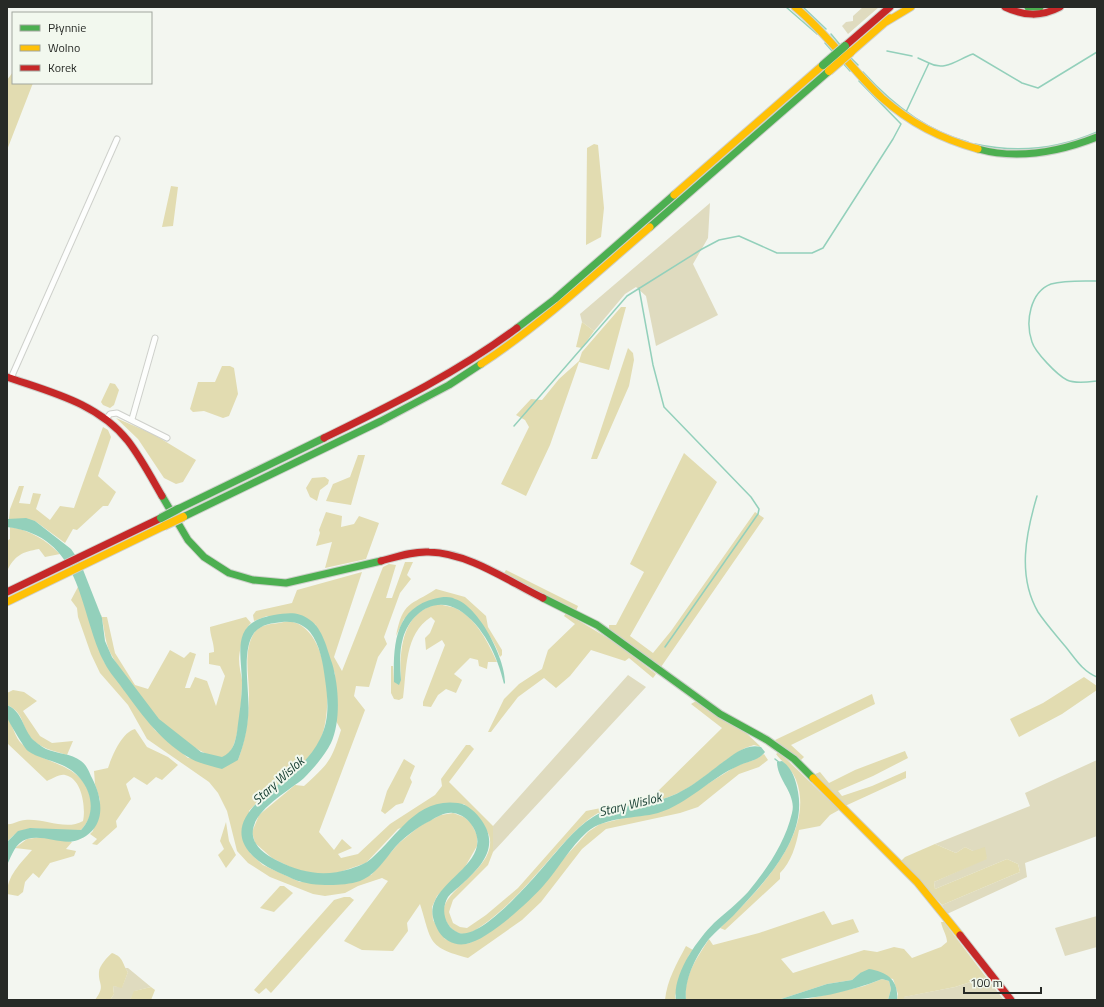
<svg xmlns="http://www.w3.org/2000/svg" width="1104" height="1007" font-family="'Titillium Web',sans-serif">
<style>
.green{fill:#dfdbbf}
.forest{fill:#e2dcb1}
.water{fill:#93d0bb}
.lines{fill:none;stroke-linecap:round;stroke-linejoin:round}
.stream{stroke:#93d0bb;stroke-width:1.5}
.street-casing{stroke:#ced0cb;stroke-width:7}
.fast-casing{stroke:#ced0cb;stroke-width:9}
.slow-casing{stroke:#ced0cb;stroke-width:9}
.jam-casing{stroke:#ced0cb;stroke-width:9}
.street{stroke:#fdfefd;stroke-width:5}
.fast{stroke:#4caf50;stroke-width:7}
.slow{stroke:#ffc107;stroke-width:7}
.jam{stroke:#c62828;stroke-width:7}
.fast-bridge-casing{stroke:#ced0cb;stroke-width:10;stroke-linecap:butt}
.slow-bridge-casing{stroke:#ced0cb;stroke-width:10;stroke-linecap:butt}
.fast-bridge{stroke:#4caf50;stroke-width:8}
.slow-bridge{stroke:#ffc107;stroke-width:8}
.labels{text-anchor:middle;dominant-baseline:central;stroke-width:4;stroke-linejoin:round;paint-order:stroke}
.water-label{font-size:13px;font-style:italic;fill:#194034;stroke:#f2f8ee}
</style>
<rect width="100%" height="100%" fill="#f3f6f0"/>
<path class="green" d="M863,7H879L848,34L842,26L846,22L853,21V16Z
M710,203L708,238L693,264L718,315L656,346L646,296L636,287L625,294L594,331L582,322L580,314Z
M628,675L646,687L493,852V826Z
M1097,760V836L1025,863L1027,877L947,914L942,905L1020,872L1018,864L1007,859L935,889L934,882L987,858L965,847L956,853L935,844L1030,806L1025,793Z
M1097,916V947L1065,956L1055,928Z
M125,968H128L151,987L135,991L130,1000H110L114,994L113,986L122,987L128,972Z
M986,977L1004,1000H903V997L955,987Z"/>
<path class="forest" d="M13,72V83H33L7,150V80Z
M594,144L598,145L604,208L601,237L586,245L587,148Z
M171,186L178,187L173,226L162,227Z
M621,307H626L609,370L579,362L550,445L526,496L501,484L529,427L525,420L516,415L531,399L542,400L559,379L579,361L582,352Z
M582,322L594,331L582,348L576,347Z
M628,348L633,353L634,360L629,386L597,459H591Z
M222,366H230L234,368L238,394L229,416L223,418L204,411L193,412L190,409L198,382H215Z
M110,383L115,384L119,390L114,405L110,408L103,405L101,402Z
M116,418L153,434L196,460L183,482L176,484L164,478L138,439Z
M103,427L108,430L111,437L98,476L116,492L108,506H103L77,530L73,529L65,543L35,521L9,519L10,509L19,486H24L19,503L30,504L33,493L41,494L36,509L50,520L60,506L74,508Z
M684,453L717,482L630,636L653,653L671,631L755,512L764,518L661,667L609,630V625H616L644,572L630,564Z
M358,455H365L351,505L326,501L333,484L350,477Z
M325,477L329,480L328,484L320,490L317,501L310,497L306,488L312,478Z
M326,512L342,516L341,527L354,524L359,516L379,523L366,559L325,568L332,542L316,546L320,533L319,530Z
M10,527C30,530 46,540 60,554L45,557L39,549C22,552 15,555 7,571V541L10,539Z
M405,562H413L407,575L411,579L400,593L384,637L387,644L378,657L369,687L356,686L354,696L365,710L319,832L334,850L342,839L352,848L338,854L341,858L358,854L390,824L435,795L442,786L441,779L466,745H470L474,749L449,782L493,826V852L488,865L453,900L449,912L453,923L460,927L467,928L486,915L518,888L586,811L651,798L722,728L691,704L696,701L741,728L761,747L754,745L745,748C720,762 701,783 676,794C652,805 623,807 598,813C578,825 563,844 548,861C528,884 508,907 483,925C478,928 471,934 465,934C457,935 449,927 446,921C429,893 500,871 489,835C486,827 470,811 464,804L398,829L366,863L337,873L320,875L294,869L272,858L255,843L252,832L259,815L295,785L304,786C328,764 331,762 341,730L336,721L335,674L315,624L267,616L254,621L253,615L256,611L292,603L297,590L362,572L334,657L342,671L383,567L389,564L396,565L386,598H392Z
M506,570L578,606L576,611L503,575Z
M79,585L104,662L155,730L188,758L238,760C246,739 249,717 249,695C249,675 243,651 254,633C259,625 270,624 279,623C283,622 289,620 293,622C330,632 333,710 321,738C307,770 271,786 249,811L250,853L263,865L300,882L371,875L399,843L421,825L441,815L453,813L464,817L471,823L477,835V846L465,867L437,896L432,907L433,920L445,939L462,944L470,943L490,932L565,857L588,832L600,824L672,806L738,765L754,760L764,754L768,760L759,767L739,774L698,807L680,813L606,829L582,849L541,902L522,920L468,958C427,947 432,942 420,904L407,923L408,931L393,951L362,950L344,941L388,881L382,878L358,886L345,893L325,896L313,894L270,877L248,863L237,851L227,811L218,793L209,782L147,739L128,705L100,673L91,654L78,617L77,608L71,600Z
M436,589L465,597L486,616L488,627L502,650V655L500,657C489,625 469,616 443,597L404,619L396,636C403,601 410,606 436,589Z
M94,599L102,617H107L115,653L135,685L148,689L170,650L184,658L190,652L196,654L185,688H190L195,677L207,681L216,706L225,676L220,666L209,664V653L214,652C214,642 210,636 210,627L246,617L251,623C243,630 240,649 239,659C239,666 241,674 242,680C242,696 240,748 226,756C210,764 170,731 159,720C146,706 121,673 112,656C105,644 105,632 102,619C100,612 97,605 94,599Z
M439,604C445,606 452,606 457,609C476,618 489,644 497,662H488L487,669L479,666L478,660L470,658L454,674L462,680L456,693L446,689L438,695L431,707L423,706V702L445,645L442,640L426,650L425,638L430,633L435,621L431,617C404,634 407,670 403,698L399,700L394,699L391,693V666H393L394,682L401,680C399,651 402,610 439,604Z
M566,613L616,643L656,674L653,678L629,658L625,661L591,650L570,676L556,688L544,678L518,697L491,732H488L504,699L519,684L542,669L548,650L575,624L564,616Z
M1084,677L1097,686V690L1062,714L1019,737L1010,719L1043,703Z
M13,690L24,692L37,701L23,711L40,736L52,743L73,741L67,755C54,751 39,748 30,737C21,726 25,713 7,705V693Z
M872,694L875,704L791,745L804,757L800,761L775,740Z
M7,717C13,725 15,738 22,744C45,767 83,761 91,800C93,812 89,821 81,830C58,838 28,815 7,842V824C13,825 19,820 25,820C44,818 66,831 83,821C86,808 82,778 65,775C59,774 52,779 47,781L7,743Z
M135,729L147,747L168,757L178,765L162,780L156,777L147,785L134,777L126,784L131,799L116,821L117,827L97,845L92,844L97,839L90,834L93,831L100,800L95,784L94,771L108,768C112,756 122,732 135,729Z
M905,751L908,758L873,776L838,791L842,796L872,786L906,771V778L845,806L813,775L820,772L829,783L855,770Z
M779,752L839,810L830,815L820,826L799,830C796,846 791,862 780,873V879L725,930L720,928C755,895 817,833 796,780C792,769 783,763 776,754Z
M404,759L415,766L410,778L412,782L403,803L396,805L385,814L381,811L387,791Z
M226,822L229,841L236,855L226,868L218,855L224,849L220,841Z
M42,837L72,842L66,849L76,851L74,856L50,863L39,878L33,873L25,882L23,892L18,896L7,894C7,876 20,864 32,850L15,848L27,839Z
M935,844L956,853L965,847L973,851L985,847L987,859L934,882L935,889L1007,859L1018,864L1020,872L942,905L901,861L905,857Z
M280,886H284L293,893L274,912L260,908Z
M344,897H350L354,900L271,993L266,988L259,994L254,990L334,900Z
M824,911L832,925L853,919L859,932L781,959L793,973L864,950L877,952L894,947L904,949L912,958L941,947L947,942C947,935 942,929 941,922H944L986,977L955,987L904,997L903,1000H897L898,994L893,979L860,973L852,980L827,984L778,1000H686C683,977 697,958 709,939L713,945L759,933Z
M686,946L693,950L689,955L675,996L676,1000H665C667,980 677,963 686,946Z
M112,953C124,957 122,964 128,972L122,988L113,986L114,994L110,1000H95C106,985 98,985 99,972C99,966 108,956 112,953Z
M882,979L889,981L891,989L888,1000H803L864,986Z
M151,987L155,990L151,1000H130L134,991Z"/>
<path class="water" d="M26,518L35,521L71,549L80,562L102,618L105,641L112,657L159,719L201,752L222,757C233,752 235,743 237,732C239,715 242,699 242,682C241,650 231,622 274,615C288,613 298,611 310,620C323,629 327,649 332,663C339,686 341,721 331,743C325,755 314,768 304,778C289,791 249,812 253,836C255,848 268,856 278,861C302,873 324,877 350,869C355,867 362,865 367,862C395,841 414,797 458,803C467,804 477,813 482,821C500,847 481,867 462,884C458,888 451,893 448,897C440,910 445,928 459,933C481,940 531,881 545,865C559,849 574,829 593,817C611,805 638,806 659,800C684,794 703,777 723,762C734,754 747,743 761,747L765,752C758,761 748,761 738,766C710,778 688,804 658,813C636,819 606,816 587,832C570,847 559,868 544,885C529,902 488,940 466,944C455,946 445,941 439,932C434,923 430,913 434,903C444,877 492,859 473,827C469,820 462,814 453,813C445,812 437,817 430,821C419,826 409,834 400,842C387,855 378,874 360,881C351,884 339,885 330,885C317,885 305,884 293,879C278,872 263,867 251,854C222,822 266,795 288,777C300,766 313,754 320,739C330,720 328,700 325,679C323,663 320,645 310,632C302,623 293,621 282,622C273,623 261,624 254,633C240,652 251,695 248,718C247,732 243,747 238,760L222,769C211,766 197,763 188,757C159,740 139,711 120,685C114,677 107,669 103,660C78,607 82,536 7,527V519Z
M443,597C447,597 452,597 455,599C479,606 506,660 505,683L504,684C498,657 483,625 459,610C434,595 410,614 403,638C399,652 400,666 401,680L399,685L394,682C393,642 395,604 443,597Z
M7,705C21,711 22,724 30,736C32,740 42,747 46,749C57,754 71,753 81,761C87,765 89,772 92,778C104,801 106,829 78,840C63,846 44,834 27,839C15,843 12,855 7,865V842L18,831L30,828L81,830C101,809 88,776 62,765C51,760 38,758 28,751C25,749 8,721 7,717C6,714 7,708 7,705Z
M782,761C792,768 796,780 798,792C807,839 763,884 733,916C725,924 716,931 709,939C696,956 684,979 686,1000H676C672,975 697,940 714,923C725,913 738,903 748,892C767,869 785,843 792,813C797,794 777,780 777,762Z
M869,969C887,972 899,980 897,1000H888L891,989L889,981L882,979C849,992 813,1000 778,1000L827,984L852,980L860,973Z"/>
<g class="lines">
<path class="stream" d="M786,7L817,34
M804,8L826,29
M831,34L841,46
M825,43L833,52
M887,51L912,56
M850,57L858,65
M918,58L929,63
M842,62L850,71
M863,72C892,104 926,131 968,142
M906,112L929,63C945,72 958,59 973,54L1022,83L1038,88L1097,52
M975,144C1016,153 1058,149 1097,132
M1097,281C1083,281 1065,280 1051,284C1030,292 1025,322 1032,342C1035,352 1057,375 1067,380C1075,384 1088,382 1097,381
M639,288L653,365L664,407L751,497L759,509L758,514L665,647
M514,426L627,296L702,249L719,240L739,236L777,253H812L823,248L893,139L901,124L859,81
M1037,496C1026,533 1017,576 1038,612C1046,624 1056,635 1065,646C1075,658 1082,671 1097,677
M775,759L780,763"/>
<defs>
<path id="street" d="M11,378L117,139
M106,419L110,414L117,413L167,438
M132,419L155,338"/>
<path id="fast" d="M1028,7H1040
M978,149C1018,160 1059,152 1097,137
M650,227L829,71
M517,328L555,299L674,195
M162,496L188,540L204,557L229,573L253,580L286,583L381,561
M178,509L324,438
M183,517L381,421L449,385L481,364
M543,598L597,625L720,714L767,740L794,759L813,778"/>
<path id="slow" d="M795,7C828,34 851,69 882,98C910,123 941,139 978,149
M886,22L911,7
M851,52L890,18
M674,195L823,65
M481,364C542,324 595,274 650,227
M7,602L164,526
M813,778L917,882L960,935"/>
<path id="jam" d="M1005,7C1024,16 1041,17 1060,7
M845,46L890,7
M7,377C50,392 98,403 128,441C141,458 151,477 162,496
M324,438C391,405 457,373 517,328
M381,561C396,557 413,551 429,552C469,553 508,581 543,598
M7,592L161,518
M960,935L1011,1000"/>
</defs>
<use href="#street" class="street-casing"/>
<use href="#fast" class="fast-casing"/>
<use href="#slow" class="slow-casing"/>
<use href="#jam" class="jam-casing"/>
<use href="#street" class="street"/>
<use href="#fast" class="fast"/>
<use href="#slow" class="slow"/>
<use href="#jam" class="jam"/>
<defs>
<path id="fast-bridge" d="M823,65L845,46
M161,518L178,509"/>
<path id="slow-bridge" d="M829,71L851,52
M164,526L183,517"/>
</defs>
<use href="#fast-bridge" class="fast-bridge-casing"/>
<use href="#slow-bridge" class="slow-bridge-casing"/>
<use href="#fast-bridge" class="fast-bridge"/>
<use href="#slow-bridge" class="slow-bridge"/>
</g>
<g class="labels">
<g class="water-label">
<text transform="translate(278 780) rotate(-42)">Stary Wislok</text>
<text transform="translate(630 804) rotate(-14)">Stary Wislok</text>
</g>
</g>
<rect width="1104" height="1007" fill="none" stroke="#272a26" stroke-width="16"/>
<rect x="12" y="12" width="140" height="72" fill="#f2f8ee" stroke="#a1a69e"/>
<rect x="20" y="25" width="20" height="6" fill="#4caf50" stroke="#a1a69e"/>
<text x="48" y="32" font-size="12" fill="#272a26">Płynnie</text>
<rect x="20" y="45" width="20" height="6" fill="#ffc107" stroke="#a1a69e"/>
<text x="48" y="52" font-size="12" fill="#272a26">Wolno</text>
<rect x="20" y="65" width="20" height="6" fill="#c62828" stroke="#a1a69e"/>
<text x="48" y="72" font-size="12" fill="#272a26">Korek</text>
<path d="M964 987v6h77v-6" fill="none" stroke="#272a26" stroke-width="2"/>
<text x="970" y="987" font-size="12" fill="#272a26" stroke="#f2f8ee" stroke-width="3" paint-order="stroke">100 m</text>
</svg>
